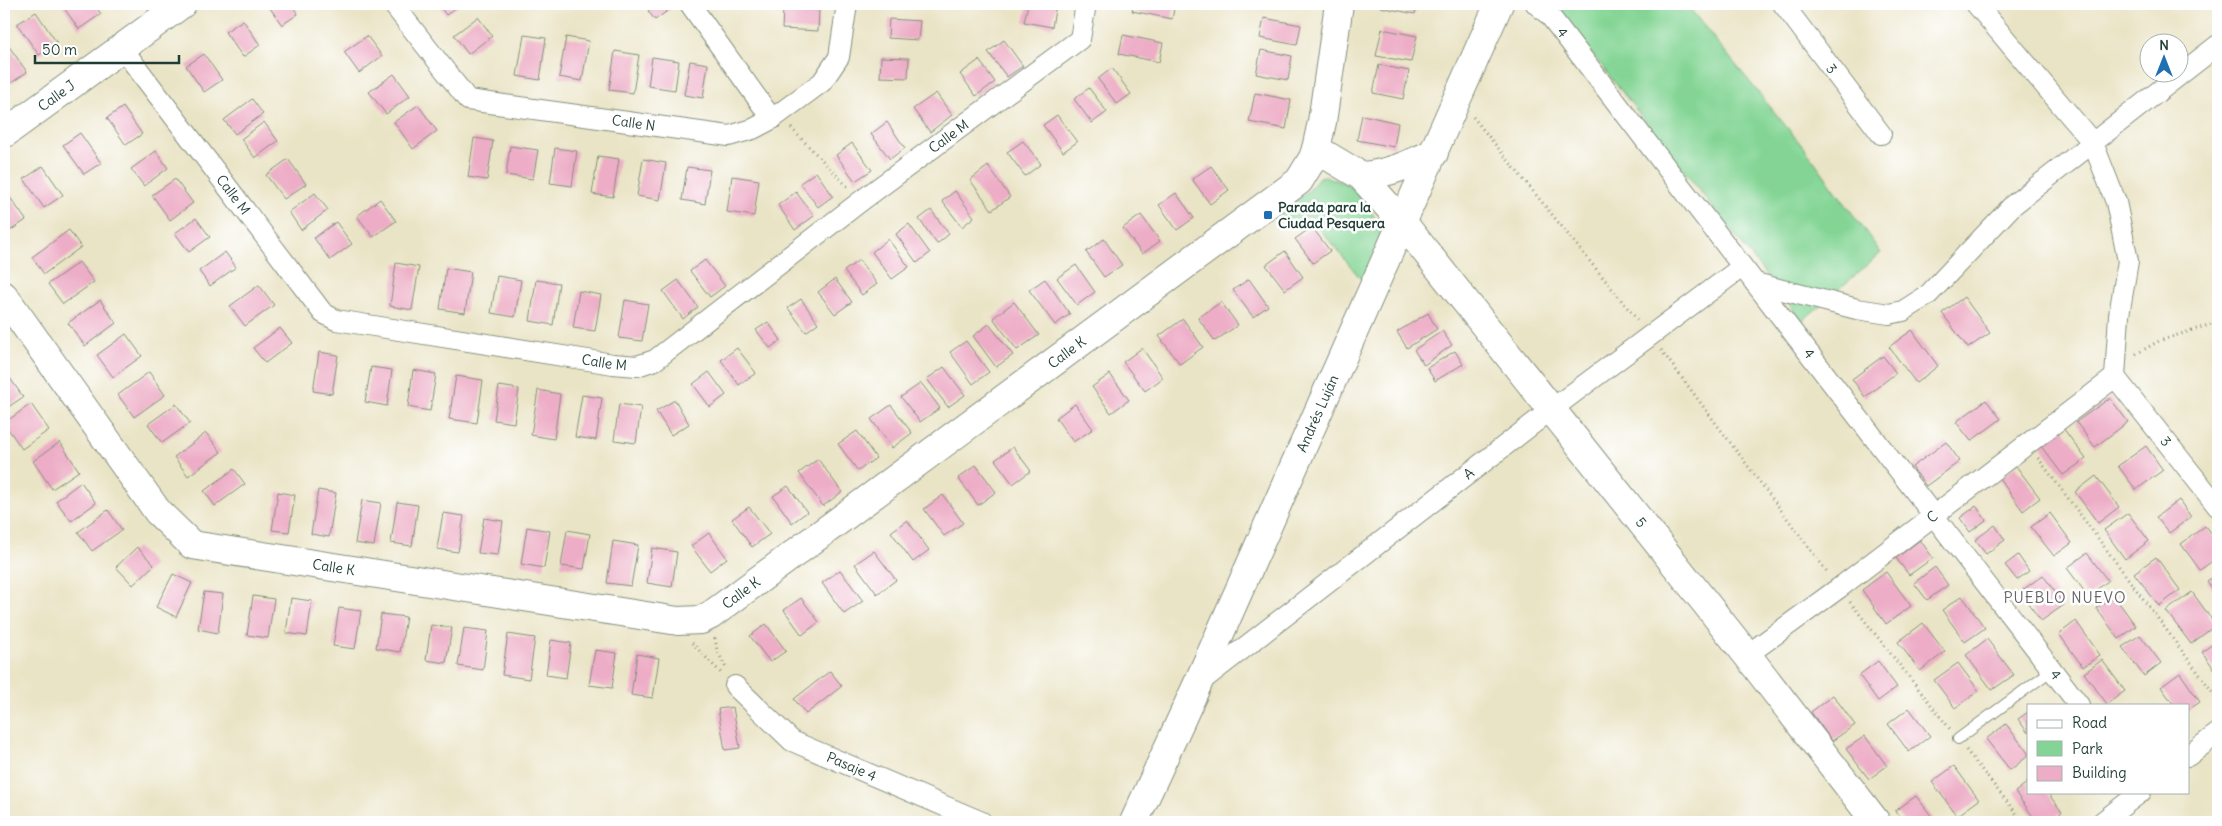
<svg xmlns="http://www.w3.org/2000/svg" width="2222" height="826" font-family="Delius,sans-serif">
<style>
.green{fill:#84d595;stroke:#528964}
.building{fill:#edadc6}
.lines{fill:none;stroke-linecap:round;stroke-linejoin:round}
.lane-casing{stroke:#84907d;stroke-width:12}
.street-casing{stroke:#84907d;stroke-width:22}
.secondary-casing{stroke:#84907d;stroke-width:30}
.path{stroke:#84907d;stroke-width:3;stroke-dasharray:1 4;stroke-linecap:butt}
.lane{stroke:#fff;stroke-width:10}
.street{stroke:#fff;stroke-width:20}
.secondary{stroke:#fff;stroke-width:28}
.poi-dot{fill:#1f6fb2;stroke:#fff;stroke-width:2}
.labels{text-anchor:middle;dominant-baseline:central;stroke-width:5;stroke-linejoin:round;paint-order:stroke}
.street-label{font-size:14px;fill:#1f3d34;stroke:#fff}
.poi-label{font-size:14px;font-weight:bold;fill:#1f3d34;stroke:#fff;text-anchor:start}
.neighbourhood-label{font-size:15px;letter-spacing:1px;fill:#676467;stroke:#fff}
</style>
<rect width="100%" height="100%" fill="#fff"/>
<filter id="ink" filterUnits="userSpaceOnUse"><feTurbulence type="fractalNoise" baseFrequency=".02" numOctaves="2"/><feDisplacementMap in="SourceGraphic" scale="10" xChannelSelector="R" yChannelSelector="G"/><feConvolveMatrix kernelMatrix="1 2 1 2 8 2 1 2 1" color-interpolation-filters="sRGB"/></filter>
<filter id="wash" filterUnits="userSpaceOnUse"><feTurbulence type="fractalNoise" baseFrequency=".0096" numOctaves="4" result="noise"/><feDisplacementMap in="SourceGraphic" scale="20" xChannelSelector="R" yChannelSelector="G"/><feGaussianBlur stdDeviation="1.12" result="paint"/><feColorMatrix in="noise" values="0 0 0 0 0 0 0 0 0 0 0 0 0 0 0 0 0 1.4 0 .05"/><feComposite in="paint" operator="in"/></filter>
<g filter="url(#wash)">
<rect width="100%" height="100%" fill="#eae4c6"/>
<path class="green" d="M1553,4H1686L1812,158L1881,253L1802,321Z
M1323,176C1333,179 1343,182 1352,188C1365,198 1382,225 1380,241C1378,256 1369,267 1361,279L1309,216L1291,228L1279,213L1309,191L1318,178Z"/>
<g id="blocks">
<path class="building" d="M61,4H94L101,14L79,29Z
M267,4H291L298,14L282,25Z
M438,4H461L446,15Z
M658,4H677L655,20L648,11Z
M1028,4H1056L1052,27L1024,22Z
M1134,4H1175L1172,19L1132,11Z
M1380,4H1417L1415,14L1380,7Z
M783,9L819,10L818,31L782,29Z
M36,12L57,43L39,55L17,24Z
M478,17L492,36L468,54L454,35Z
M1264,18L1301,25L1297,45L1260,38Z
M889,19L920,21L918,40L888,38Z
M243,20L260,45L243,57L225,32Z
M1382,29L1417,36L1411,62L1376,56Z
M524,35L546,38L540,80L517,76Z
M1123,35L1163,43L1159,62L1119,54Z
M367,36L382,56L359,73L344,52Z
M566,37L589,41L582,81L559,77Z
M1004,40L1023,66L1007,77L988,52Z
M8,45L27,72L4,88V48Z
M1261,50L1292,56L1288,80L1256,74Z
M615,51L639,55L633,93L609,90Z
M204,54L222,80L204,92L186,66Z
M652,57L679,61L675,90L648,86Z
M881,57L909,58L908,78L880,77Z
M979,60L995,82L976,96L960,74Z
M690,61L708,64L703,98L684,95Z
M1379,65L1409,71L1403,99L1373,93Z
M1112,68L1131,94L1117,104L1098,79Z
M394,74L410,96L386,114L369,92Z
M1089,88L1107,112L1092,123L1074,99Z
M936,93L952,115L930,132L913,109Z
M1255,93L1291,100L1286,129L1249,122Z
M252,99L263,114L235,134L224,120Z
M418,105L437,131L413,149L394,122Z
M123,107L142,134L126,145L107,118Z
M1057,115L1077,142L1063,152L1043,125Z
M1362,115L1398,123L1394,147L1357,140Z
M264,122L278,141L255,158L241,139Z
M887,122L905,148L890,159L871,134Z
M80,133L101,163L84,174L63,145Z
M474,138L493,141L487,180L468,177Z
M1023,141L1041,164L1025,176L1007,152Z
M852,143L872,170L855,181L836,155Z
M510,146L538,150L533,179L506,175Z
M555,148L577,151L572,186L550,183Z
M156,151L168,168L144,186L131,169Z
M598,156L619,159L613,197L592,194Z
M288,159L306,184L284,199L266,175Z
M643,159L666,163L660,200L637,196Z
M43,166L63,195L44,208L24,179Z
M988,166L1010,197L992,210L970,180Z
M1211,166L1229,190L1210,204L1192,179Z
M687,167L710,170L705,204L682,200Z
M816,172L833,196L818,207L800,183Z
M732,176L759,180L754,216L727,212Z
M175,179L193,203L170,220L152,195Z
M955,191L974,217L962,227L942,201Z
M796,192L814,216L795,230L778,205Z
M7,193L26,220L7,233L4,228V195Z
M315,193L328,210L301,230L289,212Z
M1176,193L1194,218L1177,230L1159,205Z
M380,199L396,221L373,237L357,216Z
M931,210L949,234L937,244L919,219Z
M1141,215L1160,241L1142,254L1123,228Z
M196,218L210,237L189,252L175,233Z
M336,222L352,244L330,260L314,238Z
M909,224L930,253L917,263L896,234Z
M1312,227L1330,251L1313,263L1295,239Z
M69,230L81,247L44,274L32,257Z
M888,239L909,267L892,279L872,252Z
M1104,239L1122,265L1104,277L1086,252Z
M1285,251L1303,277L1285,290L1266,265Z
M225,252L236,267L210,286L199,271Z
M705,260L725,286L710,297L690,271Z
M859,260L877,284L862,295L844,271Z
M79,262L94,282L63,304L48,284Z
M396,263L419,267L412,310L390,306Z
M1076,265L1095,292L1077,305L1057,278Z
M446,268L471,272L465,313L440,309Z
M497,276L521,280L515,317L491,313Z
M835,279L852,302L835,314L818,292Z
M1045,279L1070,314L1055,325L1029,290Z
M1249,279L1268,306L1253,317L1233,290Z
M536,280L559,283L553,325L530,321Z
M678,280L698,307L683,319L663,291Z
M259,285L274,305L245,326L230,306Z
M579,291L601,295L595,331L573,328Z
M1964,297L1990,333L1968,348L1942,313Z
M801,299L818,323L806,332L788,308Z
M100,300L116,323L85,346L68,323Z
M625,300L648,304L642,341L619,338Z
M1014,302L1039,335L1017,350L993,318Z
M1221,302L1238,325L1215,341L1198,318Z
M1428,313L1437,329L1407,348L1397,332Z
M1183,319L1203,347L1180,364L1159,336Z
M768,322L781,340L770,348L756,330Z
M989,324L1013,355L996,367L973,336Z
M280,328L292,343L265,363L253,348Z
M1912,330L1938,366L1916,383L1889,347Z
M1442,331L1452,345L1424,365L1414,350Z
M126,334L142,356L113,377L97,355Z
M966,341L989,372L973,384L950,352Z
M737,348L756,373L739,385L721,360Z
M1142,348L1163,378L1145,391L1123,362Z
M1455,351L1463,364L1435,381L1427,368Z
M319,352L338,355L332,394L313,391Z
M1883,356L1896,373L1865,397L1852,379Z
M371,367L392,370L387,406L365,402Z
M944,367L965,395L948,407L927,379Z
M413,370L436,374L430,411L408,407Z
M5,371L23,397L4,410V372Z
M149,372L165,395L134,417L118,395Z
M709,372L726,395L710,407L693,384Z
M1110,374L1129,400L1111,413L1092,387Z
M456,376L483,380L477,423L449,419Z
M921,383L940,408L920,422L901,397Z
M499,386L519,389L514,423L494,420Z
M538,390L560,394L554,439L531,435Z
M582,395L602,398L596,440L575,437Z
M2110,398L2128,422L2095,447L2076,422Z
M675,400L689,424L671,435L656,411Z
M1986,400L2001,419L1971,441L1956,422Z
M31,404L49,430L22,449L4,423Z
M176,404L190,423L162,443L148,424Z
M619,404L641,407L636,443L614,440Z
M1075,404L1093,429L1073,442L1056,418Z
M891,405L912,433L892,448L871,419Z
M2063,428L2086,459L2063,475L2040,445Z
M857,431L876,458L858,471L838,444Z
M206,433L221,452L188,476L174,457Z
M60,442L79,471L52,489L33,461Z
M1946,442L1960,461L1926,486L1912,467Z
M2146,446L2163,470L2136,490L2118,466Z
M1013,447L1031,471L1013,484L995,460Z
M818,459L842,492L823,506L799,473Z
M976,465L996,492L978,505L958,478Z
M2016,466L2040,498L2023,511L1999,478Z
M234,469L245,484L215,506L204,491Z
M2096,476L2119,507L2098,523L2075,492Z
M81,482L96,503L71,521L56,501Z
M788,486L807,512L792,523L773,496Z
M318,490L336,493L329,537L311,534Z
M278,492L295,495L289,532L272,530Z
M943,495L963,523L944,536L924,509Z
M362,500L381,503L374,546L355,543Z
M2179,500L2191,517L2169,533L2156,517Z
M397,502L418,505L412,546L391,543Z
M1976,506L1986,520L1970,532L1960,518Z
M749,507L770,534L752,547L732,519Z
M108,510L122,530L92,551L78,532Z
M443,513L464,516L458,552L437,549Z
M2050,513L2072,543L2054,556L2031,527Z
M2128,513L2149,541L2125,559L2104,530Z
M484,518L503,521L498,555L478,553Z
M907,520L929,550L913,562L891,532Z
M1995,525L2005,540L1986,554L1975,540Z
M2205,526L2218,543V557L2200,570L2181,544Z
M527,527L550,531L544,568L521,564Z
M567,530L590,534L584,569L561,566Z
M709,533L727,558L710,571L691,546Z
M1920,540L1933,558L1909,575L1896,558Z
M613,541L638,545L631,586L607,583Z
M137,547L154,565L133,585L116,567Z
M652,548L677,552L672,587L647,583Z
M874,551L896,580L877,594L855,564Z
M2087,553L2108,581L2088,596L2067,568Z
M2018,555L2029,571L2017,580L2005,565Z
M2156,557L2180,590L2159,606L2134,573Z
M1935,567L1948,585L1927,600L1914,583Z
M840,570L863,601L844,614L822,583Z
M1886,572L1911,606L1886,624L1862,590Z
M2218,573V596L2207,581Z
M173,574L192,583L176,617L156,607Z
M2043,575L2064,605L2041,621L2020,592Z
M204,592L223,594L218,633L198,629Z
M2192,592L2216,625L2191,644L2166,611Z
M253,596L274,599L268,638L247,635Z
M1962,596L1985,628L1965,642L1942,610Z
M2114,596L2136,626L2119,639L2096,608Z
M291,598L312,601L307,636L286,633Z
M801,598L819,622L802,635L784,610Z
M339,608L361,611L355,649L333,646Z
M381,614L406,617L400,652L376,648Z
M2076,621L2100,655L2083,667L2059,634Z
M1923,623L1945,652L1920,671L1898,642Z
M766,624L786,651L770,662L750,636Z
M431,625L452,628L446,663L426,660Z
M464,628L488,631L483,670L458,666Z
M508,634L535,638L529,679L502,675Z
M2140,635L2161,663L2144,676L2122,647Z
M1987,639L2014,675L1992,690L1966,655Z
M551,640L571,643L566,678L546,675Z
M2218,640V674L2202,652Z
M595,650L617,653L612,688L589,685Z
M637,654L659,658L653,698L631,695Z
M2102,660L2125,691L2107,704L2084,673Z
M1878,661L1897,687L1878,701L1859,675Z
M1958,663L1979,691L1955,708L1934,680Z
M830,671L842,686L806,714L794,699Z
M2180,673L2200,702L2188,710V705H2174L2161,687Z
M1833,695L1855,725L1832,741L1811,712Z
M733,707L740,748L725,750L718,709Z
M1909,708L1930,736L1909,752L1888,724Z
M2028,712V733L2018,719Z
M2006,724L2028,753V756L2010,770L1986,739Z
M1865,736L1887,766L1869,779L1846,749Z
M1954,766L1979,800L1957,816L1932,782Z
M2028,782V792H2047L2062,812L2048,822H2037L2015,792Z
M1916,796L1936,822H1904L1895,811Z"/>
</g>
</g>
<g filter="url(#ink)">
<use href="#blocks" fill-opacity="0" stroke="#84907d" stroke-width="1"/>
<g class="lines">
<defs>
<path id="lane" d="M1958,739L2052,670"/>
<g id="street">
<path id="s1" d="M393,4L468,100L729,136L753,129L772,119L822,82L839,57L847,4"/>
<path d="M690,4L772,119"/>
<path id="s2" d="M1536,4L1550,16L2079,705"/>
<path id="s3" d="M1783,4L1881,134"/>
<path d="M1976,4L2093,143L2116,202L2128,261L2119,315L2115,377"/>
<path id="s4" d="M122,48L323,313L336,320L613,364L637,366L655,360L861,201L1080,39L1086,4"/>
<path d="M1755,283L1857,309L1889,314L1903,311L1928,295L2013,205L2218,45"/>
<path id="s5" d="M2115,377L2218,507"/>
<path id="s6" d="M1747,655L1839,588L2115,377"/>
<path id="s7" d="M1200,682L1552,409L1742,267"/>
<path id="s8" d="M735,686L792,741L982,822"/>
<path d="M2188,756L2218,733"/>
<path d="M2102,822L2141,792"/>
</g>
<g id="secondary">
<path id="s9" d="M4,134L182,4"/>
<path id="s10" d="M1316,149L1361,176L1403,223L1747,655L1876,822"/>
<path d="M1361,176C1388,174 1410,164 1434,153"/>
<path id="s11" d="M4,296L158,512L192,545L678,621L701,620L711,615L1299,181L1313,158L1316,149L1322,122L1339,4"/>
<path id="s12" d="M1134,822L1198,683L1499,4"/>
</g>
</defs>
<use href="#lane" class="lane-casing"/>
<use href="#street" class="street-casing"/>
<use href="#secondary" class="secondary-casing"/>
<path class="path" d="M1473,117L1639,322
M791,128L849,188
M1661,350L1828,573
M2136,354L2159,341L2218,322
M2038,458L2218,699
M1850,602L1950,729
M715,638L717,650L727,670
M692,643L722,674
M1966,750L2023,822"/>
<use href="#lane" class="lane"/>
<use href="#street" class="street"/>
<use href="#secondary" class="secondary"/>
</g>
</g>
<rect class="poi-dot" x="1263" y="210" width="10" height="10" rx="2.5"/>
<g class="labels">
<g class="street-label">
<text stroke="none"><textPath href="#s2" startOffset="39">4</textPath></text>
<text stroke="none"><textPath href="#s3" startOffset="81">3</textPath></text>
<text stroke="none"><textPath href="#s9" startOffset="65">Calle J</textPath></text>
<text stroke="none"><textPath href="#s1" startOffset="289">Calle N</textPath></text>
<text stroke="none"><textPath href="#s4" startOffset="1040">Calle M</textPath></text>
<text stroke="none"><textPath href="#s4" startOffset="184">Calle M</textPath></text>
<text stroke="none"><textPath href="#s11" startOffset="1281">Calle K</textPath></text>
<text stroke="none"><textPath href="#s2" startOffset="444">4</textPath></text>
<text stroke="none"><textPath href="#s4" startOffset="619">Calle M</textPath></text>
<text stroke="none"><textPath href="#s12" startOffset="448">Andrés Luján</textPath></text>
<text stroke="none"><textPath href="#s5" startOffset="82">3</textPath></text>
<text stroke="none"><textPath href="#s7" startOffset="340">A</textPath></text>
<text stroke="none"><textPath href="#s6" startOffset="231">C</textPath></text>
<text stroke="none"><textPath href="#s10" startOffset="498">5</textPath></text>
<text stroke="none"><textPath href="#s11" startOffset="456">Calle K</textPath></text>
<text stroke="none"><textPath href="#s11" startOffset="876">Calle K</textPath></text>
<text stroke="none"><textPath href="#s2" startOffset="849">4</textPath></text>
<text stroke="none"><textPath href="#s8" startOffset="144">Pasaje 4</textPath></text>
</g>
<g class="poi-label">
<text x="1278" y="207">Parada para la<tspan x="1278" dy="16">Ciudad Pesquera</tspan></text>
</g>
<g class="neighbourhood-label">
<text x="2065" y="597">PUEBLO NUEVO</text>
</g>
</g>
<rect width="2222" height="826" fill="none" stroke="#fff" stroke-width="20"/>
<rect x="2027" y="704" width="162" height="90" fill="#ffffff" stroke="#a5b1ae"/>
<rect x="2037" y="720" width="25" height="8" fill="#ffffff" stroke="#a5b1ae"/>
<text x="2072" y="728" font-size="15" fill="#1f3d34">Road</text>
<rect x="2037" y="741" width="25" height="15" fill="#84d595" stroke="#a5b1ae"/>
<text x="2072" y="754" font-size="15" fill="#1f3d34">Park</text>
<rect x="2037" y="766" width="25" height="15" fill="#edadc6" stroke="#a5b1ae"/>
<text x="2072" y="778" font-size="15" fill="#1f3d34">Building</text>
<g transform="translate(2164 58)"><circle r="24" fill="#ffffff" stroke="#a5b1ae"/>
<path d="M0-4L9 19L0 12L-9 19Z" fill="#1f6fb2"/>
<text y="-8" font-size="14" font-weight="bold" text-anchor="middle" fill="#1f3d34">N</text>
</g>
<path d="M35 55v8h144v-8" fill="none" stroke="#1f3d34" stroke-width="2.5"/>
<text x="42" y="55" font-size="15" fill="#1f3d34" stroke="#ffffff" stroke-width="4" paint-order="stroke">50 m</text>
</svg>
